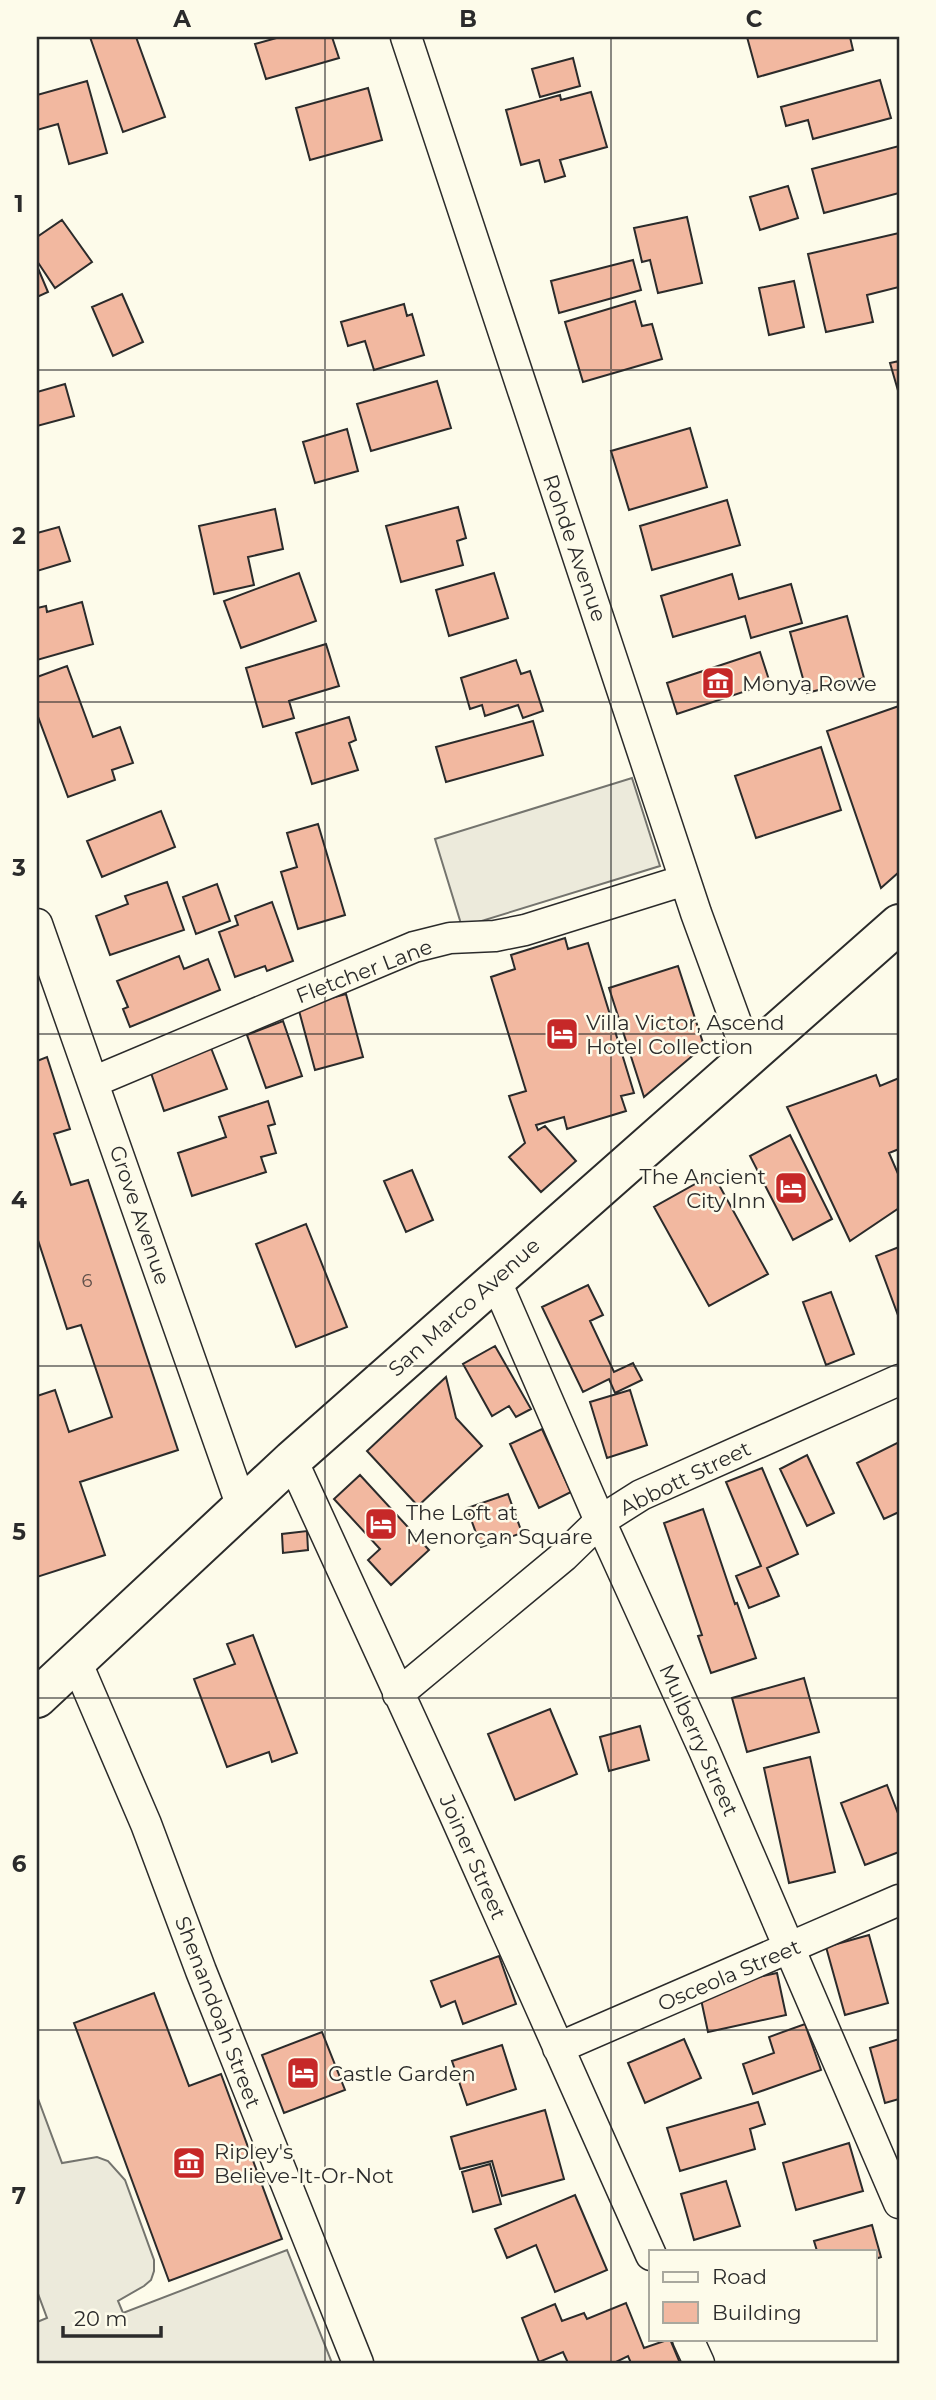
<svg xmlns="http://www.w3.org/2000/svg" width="936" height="2400" font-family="Montserrat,sans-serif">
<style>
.parking{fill:#eceadb;stroke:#74746e;stroke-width:2}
.building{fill:#f2b8a0;stroke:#2b2b2b;stroke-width:2}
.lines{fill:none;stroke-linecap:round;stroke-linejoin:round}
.street-casing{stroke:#2b2b2b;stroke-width:33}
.primary-casing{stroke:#2b2b2b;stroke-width:42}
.street{stroke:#fdfbea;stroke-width:30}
.primary{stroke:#fdfbea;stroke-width:38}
.grid{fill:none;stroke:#2b2b2b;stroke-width:2;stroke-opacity:0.55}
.labels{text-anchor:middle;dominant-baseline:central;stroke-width:5;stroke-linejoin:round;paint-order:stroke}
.number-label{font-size:18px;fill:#5d4e48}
.street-label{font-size:21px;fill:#2b2b2b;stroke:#fdfbea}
.poi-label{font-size:21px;fill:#2b2b2b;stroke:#fdfbea;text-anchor:start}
.neatline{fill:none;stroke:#2b2b2b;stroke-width:2.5}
.grid-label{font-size:23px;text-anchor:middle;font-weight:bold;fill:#2b2b2b}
</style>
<rect width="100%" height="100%" fill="#fdfbea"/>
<path class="parking" d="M632,778L660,866L462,927L435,839Z
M37,2096L62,2163L97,2157L108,2161L125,2180L154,2260V2271L151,2280L144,2286L118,2301L123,2313L287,2250L332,2363H37V2322L47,2318L37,2291Z"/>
<path class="building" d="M90,37H136L165,117L123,132Z
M280,37H332L339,58L266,79L255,44Z
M747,37H850L853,50L758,77Z
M573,58L580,86L540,97L532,69Z
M880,80L891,118L813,139L808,120L786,126L781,107Z
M87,81L107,153L69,164L58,124L37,130V95Z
M368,88L382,140L310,160L296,108Z
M591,92L607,147L560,160L565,176L545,182L539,160L521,165L506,110L560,95L561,100Z
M899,146V193L824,213L812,169Z
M788,186L798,218L760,230L750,197Z
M687,217L702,283L658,293L650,260L642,262L634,228Z
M62,220L92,262L55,288L37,261V237Z
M899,233V287L867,295L873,322L826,332L808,254Z
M633,260L641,290L559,313L551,281Z
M37,266L48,292L37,297Z
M794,281L804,327L769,335L759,288Z
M122,294L143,342L113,356L92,307Z
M635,301L642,326L652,324L662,359L583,382L565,322Z
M404,304L407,316L412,314L424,355L374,370L365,341L348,346L341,322Z
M899,361V394L890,363Z
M437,381L451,428L371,451L357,404Z
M65,384L74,416L37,426V392Z
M690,428L707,487L629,510L611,451Z
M347,429L358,471L315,483L303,442Z
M727,500L740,545L652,570L640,526Z
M458,507L466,538L457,541L463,565L401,582L386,526Z
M275,509L283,549L248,557L254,585L214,594L199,526Z
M59,527L70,561L37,571V533Z
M299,573L316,621L241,648L224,601Z
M494,573L508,618L449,636L436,590Z
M732,574L739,599L791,584L802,623L751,638L745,616L673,637L661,596Z
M82,602L93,644L37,660V608L46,606L47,612Z
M847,616L864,678L807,693L790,632Z
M326,644L339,686L289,701L294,718L263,727L246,668Z
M760,652L770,683L677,714L667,683Z
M516,660L521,674L530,671L543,711L523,718L518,705L485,716L482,705L470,709L461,678Z
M67,666L93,737L120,727L133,763L112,770L115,780L68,797L37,714V677Z
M899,706V872L881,888L827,731Z
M349,717L356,740L349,743L358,770L312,784L296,733Z
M533,721L543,755L446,782L436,747Z
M821,747L841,810L756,838L735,776Z
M161,811L175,847L102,877L87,841Z
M318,824L345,915L298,929L281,872L297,867L287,833Z
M167,882L184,930L110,955L96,916L128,904L125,896Z
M217,884L230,921L196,934L183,897Z
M272,902L293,961L267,971L265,966L235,977L219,932L238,925L235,916Z
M565,938L568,949L588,943L634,1093L621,1096L626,1111L567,1129L564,1117L536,1125L538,1130L545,1126L576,1161L541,1192L509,1157L525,1143L509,1096L526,1091L491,977L515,969L511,955Z
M179,956L184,969L208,959L220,990L130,1027L123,1009L128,1007L117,981Z
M678,966L704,1046L644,1097L609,988Z
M346,994L363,1057L315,1070L298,1007Z
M283,1021L302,1076L266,1088L247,1035Z
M211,1048L227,1089L164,1111L150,1070Z
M47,1057L70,1129L54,1134L71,1185L88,1180L178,1450L80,1482L105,1555L37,1577V1396L55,1390L69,1432L112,1417L81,1325L67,1329L37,1237V1061Z
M876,1075L880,1086L899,1078V1149L889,1153L899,1176V1208L850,1241L787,1107Z
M268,1101L275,1124L268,1126L276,1153L261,1157L266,1172L192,1196L178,1153L226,1137L219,1117Z
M790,1135L832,1219L793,1240L750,1156Z
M412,1170L433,1220L406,1232L384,1181Z
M713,1174L768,1274L709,1306L654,1207Z
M306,1224L347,1327L296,1347L256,1244Z
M899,1247V1318L876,1256Z
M588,1285L603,1315L590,1321L614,1372L633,1363L642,1380L615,1393L609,1379L583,1392L542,1307Z
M831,1292L854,1354L826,1365L803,1302Z
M495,1346L531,1409L516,1417L509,1406L492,1416L463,1364Z
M446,1377L456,1418L482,1446L418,1506L367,1451Z
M630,1390L647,1445L607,1458L590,1402Z
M542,1429L571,1492L539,1508L510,1444Z
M899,1442V1512L884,1519L857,1463Z
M807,1455L834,1513L807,1526L780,1469Z
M762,1468L798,1554L767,1568L779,1596L749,1608L736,1576L761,1566L726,1482Z
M360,1475L429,1550L391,1585L368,1560L380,1549L334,1499Z
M508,1494L522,1533L481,1547L467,1508Z
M703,1509L735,1604L737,1603L756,1658L711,1673L698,1636L702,1635L664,1523Z
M307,1531L308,1550L283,1553L282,1534Z
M253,1635L297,1753L272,1762L269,1752L227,1767L194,1679L235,1664L227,1644Z
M804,1678L819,1732L747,1752L732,1698Z
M550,1709L577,1774L515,1800L488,1734Z
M640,1726L649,1760L609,1771L600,1737Z
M810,1757L835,1872L789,1883L764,1768Z
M887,1785L899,1816V1852L865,1865L841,1803Z
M869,1935L888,2003L845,2015L826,1947Z
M499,1956L516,2004L463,2024L455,2001L441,2007L431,1981Z
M777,1973L786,2015L708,2032L699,1990Z
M154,1993L189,2086L221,2074L282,2239L169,2281L74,2023Z
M805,2024L821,2070L753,2094L743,2064L774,2053L769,2037Z
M322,2032L345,2090L284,2113L262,2055Z
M684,2039L701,2078L645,2103L628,2063Z
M899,2039V2099L885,2103L870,2048Z
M502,2045L516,2089L467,2105L452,2061Z
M758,2102L765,2124L750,2129L755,2149L680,2171L667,2128Z
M545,2110L564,2179L502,2196L492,2161L460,2169L451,2137Z
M849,2143L863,2191L796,2210L783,2163Z
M490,2164L501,2204L473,2212L462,2172Z
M726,2181L740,2226L694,2240L681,2194Z
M575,2195L607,2270L555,2292L536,2245L507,2258L495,2229Z
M872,2225L881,2257L875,2259V2251H817L814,2241Z
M626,2303L644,2348L670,2339L680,2363H631L628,2356L614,2363H568L563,2352L539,2362L522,2318L555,2304L562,2321L584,2313L587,2319Z"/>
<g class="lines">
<defs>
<path id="street" d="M406,37L696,913L749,1058
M37,924L242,1507
M93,1082L414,947L450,938L495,936L525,930L685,880
M495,1279L600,1521L704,1750L899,2203
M292,1460L453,1811L651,2255
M76,1661L146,1824L201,1971L358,2363
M398,1694L564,1556L600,1521L641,1495L899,1380
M558,2048L899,1900
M688,2339L699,2363"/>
<path id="primary" d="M37,1698L292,1460L899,924"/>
</defs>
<use href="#street" class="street-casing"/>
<use href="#primary" class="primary-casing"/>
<use href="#street" class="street"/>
<use href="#primary" class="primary"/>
</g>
<path class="grid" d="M325,37V2363M611,37V2363M37,370H899M37,702H899M37,1034H899M37,1366H899M37,1698H899M37,2030H899"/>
<defs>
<symbol id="museum-square" viewBox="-11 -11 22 22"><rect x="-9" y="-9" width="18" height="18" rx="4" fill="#c62828" stroke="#fdfbea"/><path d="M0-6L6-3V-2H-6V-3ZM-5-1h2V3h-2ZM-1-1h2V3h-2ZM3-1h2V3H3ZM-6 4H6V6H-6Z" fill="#fff"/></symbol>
<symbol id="hotel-square" viewBox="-11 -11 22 22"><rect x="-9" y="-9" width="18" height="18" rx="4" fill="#c62828" stroke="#fdfbea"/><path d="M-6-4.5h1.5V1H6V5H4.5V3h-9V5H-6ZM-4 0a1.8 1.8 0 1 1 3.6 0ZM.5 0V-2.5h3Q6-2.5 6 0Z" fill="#fff"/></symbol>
</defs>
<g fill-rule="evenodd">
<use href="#museum-square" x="699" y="664" width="38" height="38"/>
<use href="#hotel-square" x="543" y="1015" width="38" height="38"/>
<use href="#hotel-square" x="772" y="1169" width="38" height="38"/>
<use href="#hotel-square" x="362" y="1505" width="38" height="38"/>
<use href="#hotel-square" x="284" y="2054" width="38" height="38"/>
<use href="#museum-square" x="170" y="2144" width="38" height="38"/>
</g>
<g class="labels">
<g class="number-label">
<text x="87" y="1281">6</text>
</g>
<g class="street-label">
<text transform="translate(575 548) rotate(71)">Rohde Avenue</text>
<text transform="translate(364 971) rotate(-21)">Fletcher Lane</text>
<text transform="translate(140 1215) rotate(71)">Grove Avenue</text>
<text transform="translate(464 1307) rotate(-42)">San Marco Avenue</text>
<text transform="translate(685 1478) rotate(-26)">Abbott Street</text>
<text transform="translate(699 1740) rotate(66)">Mulberry Street</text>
<text transform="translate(473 1857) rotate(66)">Joiner Street</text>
<text transform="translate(729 1975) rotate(-23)">Osceola Street</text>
<text transform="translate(218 2012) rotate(69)">Shenandoah Street</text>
</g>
<g class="poi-label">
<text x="742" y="683">Monya Rowe</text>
<text x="586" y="1022">Villa Victor, Ascend<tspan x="586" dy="24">Hotel Collection</tspan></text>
<text x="766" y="1176" text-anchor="end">The Ancient<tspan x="766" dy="24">City Inn</tspan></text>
<text x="406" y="1512">The Loft at<tspan x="406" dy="24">Menorcan Square</tspan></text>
<text x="328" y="2073">Castle Garden</text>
<text x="214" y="2151">Ripley's<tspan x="214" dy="24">Believe-It-Or-Not</tspan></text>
</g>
</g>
<rect width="936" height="2400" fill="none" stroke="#fdfbea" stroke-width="77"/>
<rect x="649" y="2250" width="228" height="91" fill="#fdfbea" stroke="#a9a89e" stroke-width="2"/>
<rect x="663" y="2272" width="35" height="10" fill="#fdfbea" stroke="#a9a89e" stroke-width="2"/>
<text x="712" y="2284" font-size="21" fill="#2b2b2b">Road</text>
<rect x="663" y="2302" width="35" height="21" fill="#f2b8a0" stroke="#a9a89e" stroke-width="2"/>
<text x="712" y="2320" font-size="21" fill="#2b2b2b">Building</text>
<path d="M63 2326v10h98v-10" fill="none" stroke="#2b2b2b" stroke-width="3.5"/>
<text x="74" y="2326" font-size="21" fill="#2b2b2b" stroke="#fdfbea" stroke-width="5" paint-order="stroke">20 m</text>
<rect x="38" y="38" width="860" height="2324" class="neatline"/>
<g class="grid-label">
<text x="182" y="27">A</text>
<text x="468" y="27">B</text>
<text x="754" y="27">C</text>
<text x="19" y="212">1</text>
<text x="19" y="544">2</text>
<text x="19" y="876">3</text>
<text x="19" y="1208">4</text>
<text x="19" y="1540">5</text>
<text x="19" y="1872">6</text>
<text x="19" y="2204">7</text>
</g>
</svg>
